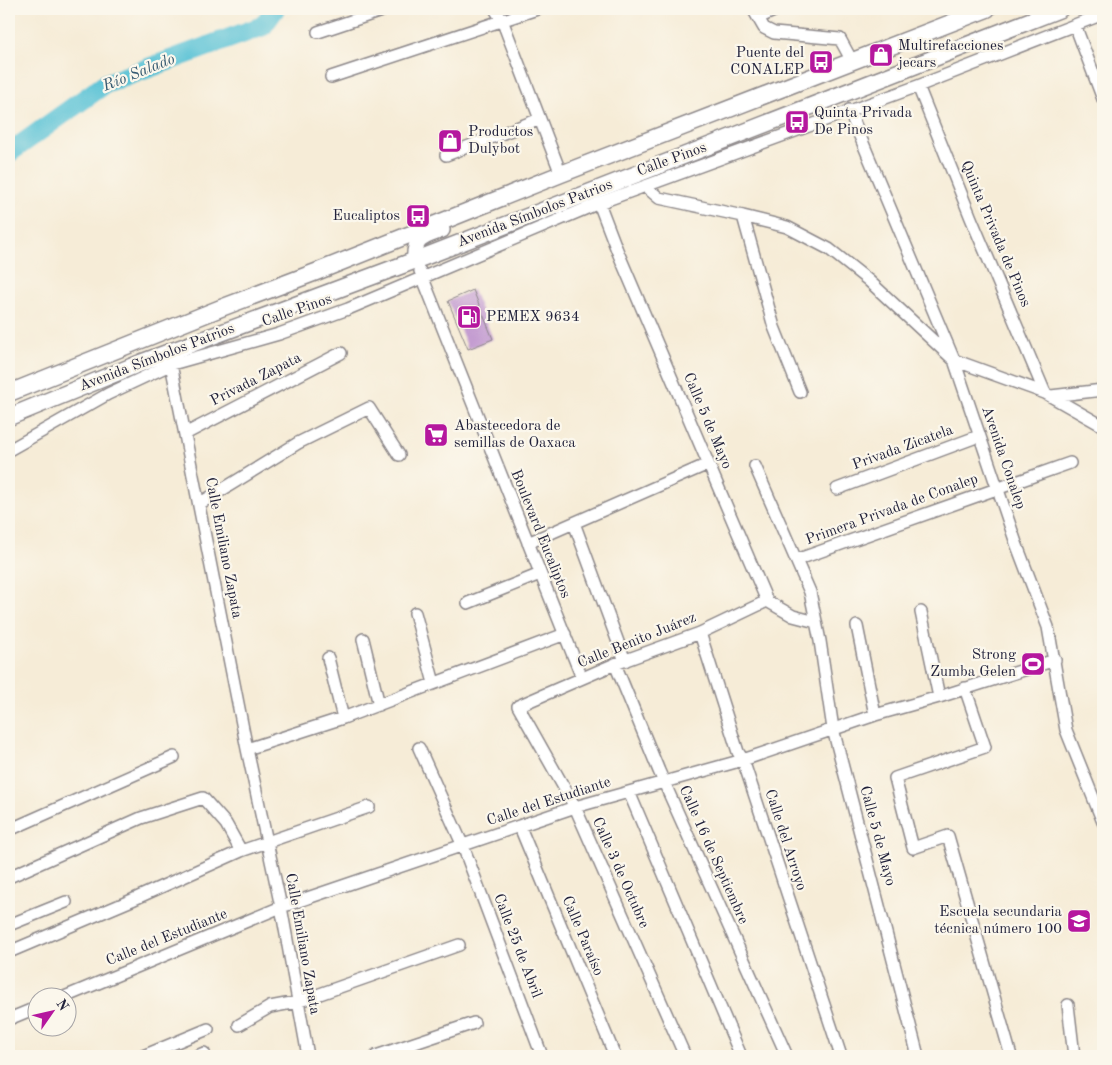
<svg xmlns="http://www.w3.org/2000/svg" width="1112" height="1065" font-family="'Old Standard TT',serif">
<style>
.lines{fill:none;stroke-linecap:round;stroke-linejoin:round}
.river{stroke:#5ac2d6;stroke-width:20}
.building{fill:#c49dd1}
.minor-casing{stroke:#8c8789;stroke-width:14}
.major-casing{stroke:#8c8789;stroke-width:18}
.highway-casing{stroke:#8c8789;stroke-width:19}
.minor{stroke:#fff;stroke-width:11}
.major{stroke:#fff;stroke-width:15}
.highway{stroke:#fff;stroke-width:16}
.labels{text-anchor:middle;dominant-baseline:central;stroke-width:4.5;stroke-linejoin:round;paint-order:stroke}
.poi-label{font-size:15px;fill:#22223b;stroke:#fbf7ec;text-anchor:start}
.street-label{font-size:15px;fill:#22223b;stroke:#fbf7ec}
.water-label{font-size:16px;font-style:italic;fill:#365a71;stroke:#fbf7ec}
</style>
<rect width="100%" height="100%" fill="#fbf7ec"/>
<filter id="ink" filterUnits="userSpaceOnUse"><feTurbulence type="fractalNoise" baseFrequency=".02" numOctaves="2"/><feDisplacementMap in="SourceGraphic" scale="10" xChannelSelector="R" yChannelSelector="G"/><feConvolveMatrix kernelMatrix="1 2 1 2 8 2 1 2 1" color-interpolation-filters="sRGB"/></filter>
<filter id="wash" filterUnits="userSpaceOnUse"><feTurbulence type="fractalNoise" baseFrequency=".0096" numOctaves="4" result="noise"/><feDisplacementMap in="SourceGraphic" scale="20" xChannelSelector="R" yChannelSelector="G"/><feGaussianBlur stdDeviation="1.12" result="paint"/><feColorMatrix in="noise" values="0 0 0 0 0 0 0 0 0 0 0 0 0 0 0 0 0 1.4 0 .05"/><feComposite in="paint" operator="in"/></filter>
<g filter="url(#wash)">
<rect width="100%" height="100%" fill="#f6ecd7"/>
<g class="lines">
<path class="river" d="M9,153L105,84L263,26L275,9"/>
</g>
<g id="blocks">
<path class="building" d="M473,290L493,339L468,349L448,301Z"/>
</g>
</g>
<g filter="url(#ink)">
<use href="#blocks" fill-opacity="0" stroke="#8c8789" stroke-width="1"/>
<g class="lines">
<defs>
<path id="minor" d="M495,9L502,20L561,174
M753,9L764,28L774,33L840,39L852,61
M758,18L778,9
M1075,25L1103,99
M318,32L387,9
M331,77L537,9
M918,86L971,218L1045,393
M849,110L954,360L1016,543L1048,627L1066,730L1103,822
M446,155L540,119
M645,186L659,198L743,216L787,227L829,249L868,280L954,360L1045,393L1103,426
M599,203L617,250L767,601L793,616L816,622
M743,216L774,327L800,392
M420,271L582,678
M170,359L247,749L281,907L308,1056
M1051,396L1103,390
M185,434L341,353
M9,450L108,394L172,364L279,334L348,309L599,203L918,86L1103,14
M755,466L810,592L820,641L833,729L918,1056
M837,489L979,436
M199,504L298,443L369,408L399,455
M574,523L625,661
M528,543L708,464
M796,560L1070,463
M468,603L540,574
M921,612L939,697
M415,613L434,683
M857,626L875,715
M700,633L738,752L743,760L841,1056
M363,639L379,705
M328,658L343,718
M615,664L659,771L787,1056
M965,688L985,747L895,778L913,848L948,836L1011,1056
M419,748L463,846L542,1056
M247,749L343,718L565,634
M629,792L741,1056
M520,827L615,1056
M9,830L174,757
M9,877L141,818L203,798L226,824L241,851
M9,925L66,902
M9,952L132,900L241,851L369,807
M62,998L281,907L575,807L743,760L875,715L939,697L1055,660
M1068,1005L1074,1056
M9,1019L38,1007
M239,1025L270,1007L297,1002L459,945
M143,1056L208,1029
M197,1056L204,1053
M376,1056L474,1023
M685,1056L575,807L518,706L615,664L700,633L767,601"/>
<path id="major" d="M415,261C413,238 423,237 442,230"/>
<path id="highway" d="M9,393L221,308L316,272L561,174L987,9
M9,417L143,362L424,257L1060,9"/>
</defs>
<use href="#minor" class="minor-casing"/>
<use href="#major" class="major-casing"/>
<use href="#highway" class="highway-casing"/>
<use href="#minor" class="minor"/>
<use href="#major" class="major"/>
<use href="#highway" class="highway"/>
</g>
</g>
<defs>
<symbol id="shop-square" viewBox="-11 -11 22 22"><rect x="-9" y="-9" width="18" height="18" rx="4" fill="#b5179e" stroke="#fbf7ec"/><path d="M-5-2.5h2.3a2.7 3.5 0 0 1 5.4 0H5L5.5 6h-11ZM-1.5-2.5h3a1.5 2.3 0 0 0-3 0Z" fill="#fff"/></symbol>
<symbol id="bus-square" viewBox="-11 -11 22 22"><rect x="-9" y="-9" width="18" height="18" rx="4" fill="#b5179e" stroke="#fbf7ec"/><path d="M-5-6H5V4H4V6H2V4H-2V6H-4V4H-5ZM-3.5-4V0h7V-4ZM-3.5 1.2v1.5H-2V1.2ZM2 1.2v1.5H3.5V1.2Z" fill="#fff"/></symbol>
<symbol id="fuel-square" viewBox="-11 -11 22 22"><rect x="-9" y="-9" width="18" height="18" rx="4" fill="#b5179e" stroke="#fbf7ec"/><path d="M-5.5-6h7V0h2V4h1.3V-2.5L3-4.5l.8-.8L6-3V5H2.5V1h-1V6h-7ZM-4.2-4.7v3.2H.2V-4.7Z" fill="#fff"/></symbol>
<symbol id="supermarket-square" viewBox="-11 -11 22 22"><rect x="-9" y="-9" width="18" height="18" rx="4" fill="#b5179e" stroke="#fbf7ec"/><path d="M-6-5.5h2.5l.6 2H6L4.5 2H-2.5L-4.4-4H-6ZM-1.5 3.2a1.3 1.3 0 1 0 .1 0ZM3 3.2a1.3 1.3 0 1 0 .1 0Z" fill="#fff"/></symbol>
<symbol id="stadium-square" viewBox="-11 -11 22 22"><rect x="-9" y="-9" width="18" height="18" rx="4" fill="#b5179e" stroke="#fbf7ec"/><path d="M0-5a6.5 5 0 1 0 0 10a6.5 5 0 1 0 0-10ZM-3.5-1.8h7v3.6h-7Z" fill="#fff"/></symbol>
<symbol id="school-square" viewBox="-11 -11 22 22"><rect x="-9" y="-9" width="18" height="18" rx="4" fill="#b5179e" stroke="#fbf7ec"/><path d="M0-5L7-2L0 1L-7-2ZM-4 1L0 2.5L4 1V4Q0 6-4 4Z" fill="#fff"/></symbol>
</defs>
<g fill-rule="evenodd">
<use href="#shop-square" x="867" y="41" width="28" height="28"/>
<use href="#bus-square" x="807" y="48" width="28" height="28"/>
<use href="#bus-square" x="783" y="108" width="28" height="28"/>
<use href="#shop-square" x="436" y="127" width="28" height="28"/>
<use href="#bus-square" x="404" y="202" width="28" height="28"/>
<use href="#fuel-square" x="455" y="303" width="28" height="28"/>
<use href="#supermarket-square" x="422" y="421" width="28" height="28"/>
<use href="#stadium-square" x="1019" y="650" width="28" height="28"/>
<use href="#school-square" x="1065" y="907" width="28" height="28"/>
</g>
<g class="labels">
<g class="poi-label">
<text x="898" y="46">Multirefacciones<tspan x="898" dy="17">jecars</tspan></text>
<text x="804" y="53" text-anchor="end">Puente del<tspan x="804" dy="17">CONALEP</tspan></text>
<text x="814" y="113">Quinta Privada<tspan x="814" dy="17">De Pinos</tspan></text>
<text x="468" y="132">Productos<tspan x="468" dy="17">Dulybot</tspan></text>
<text x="400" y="216" text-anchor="end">Eucaliptos</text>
<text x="486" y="317">PEMEX 9634</text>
<text x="454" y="426">Abastecedora de<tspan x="454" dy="17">semillas de Oaxaca</tspan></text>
<text x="1016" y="655" text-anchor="end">Strong<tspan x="1016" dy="17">Zumba Gelen</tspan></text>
<text x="1062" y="912" text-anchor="end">Escuela secundaria<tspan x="1062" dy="17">técnica número 100</tspan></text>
</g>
<g class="street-label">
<text transform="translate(672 160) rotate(-20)">Calle Pinos</text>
<text transform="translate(535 214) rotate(-21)">Avenida Símbolos Patrios</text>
<text transform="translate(995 234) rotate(67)">Quinta Privada de Pinos</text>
<text transform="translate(297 311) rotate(-19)">Calle Pinos</text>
<text transform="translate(157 358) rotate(-21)">Avenida Símbolos Patrios</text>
<text transform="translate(256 380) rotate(-27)">Privada Zapata</text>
<text transform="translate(707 421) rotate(67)">Calle 5 de Mayo</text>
<text transform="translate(903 448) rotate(-20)">Privada Zicatela</text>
<text transform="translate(1003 458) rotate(71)">Avenida Conalep</text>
<text transform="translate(892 510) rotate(-20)">Primera Privada de Conalep</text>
<text transform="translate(540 534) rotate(68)">Boulevard Eucaliptos</text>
<text transform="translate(223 548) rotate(79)">Calle Emiliano Zapata</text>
<text transform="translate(637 641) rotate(-22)">Calle Benito Juárez</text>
<text transform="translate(549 802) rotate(-18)">Calle del Estudiante</text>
<text transform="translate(877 836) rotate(75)">Calle 5 de Mayo</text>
<text transform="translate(785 840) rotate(72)">Calle del Arroyo</text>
<text transform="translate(713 855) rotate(66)">Calle 16 de Septiembre</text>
<text transform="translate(620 873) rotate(66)">Calle 3 de Octubre</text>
<text transform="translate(582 936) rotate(67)">Calle Paraíso</text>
<text transform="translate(167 938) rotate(-22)">Calle del Estudiante</text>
<text transform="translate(302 944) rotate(80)">Calle Emiliano Zapata</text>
<text transform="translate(517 946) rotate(69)">Calle 25 de Abril</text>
</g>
<g class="water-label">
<text transform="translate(139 73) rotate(-22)">Río Salado</text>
</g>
</g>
<rect width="1112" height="1065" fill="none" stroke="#fbf7ec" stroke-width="30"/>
<g transform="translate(52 1012) rotate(56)"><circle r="24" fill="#fbf7ec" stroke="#a4a2a5"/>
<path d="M0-4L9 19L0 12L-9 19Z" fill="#b5179e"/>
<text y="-8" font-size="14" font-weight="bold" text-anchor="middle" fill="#22223b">N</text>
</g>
</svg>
